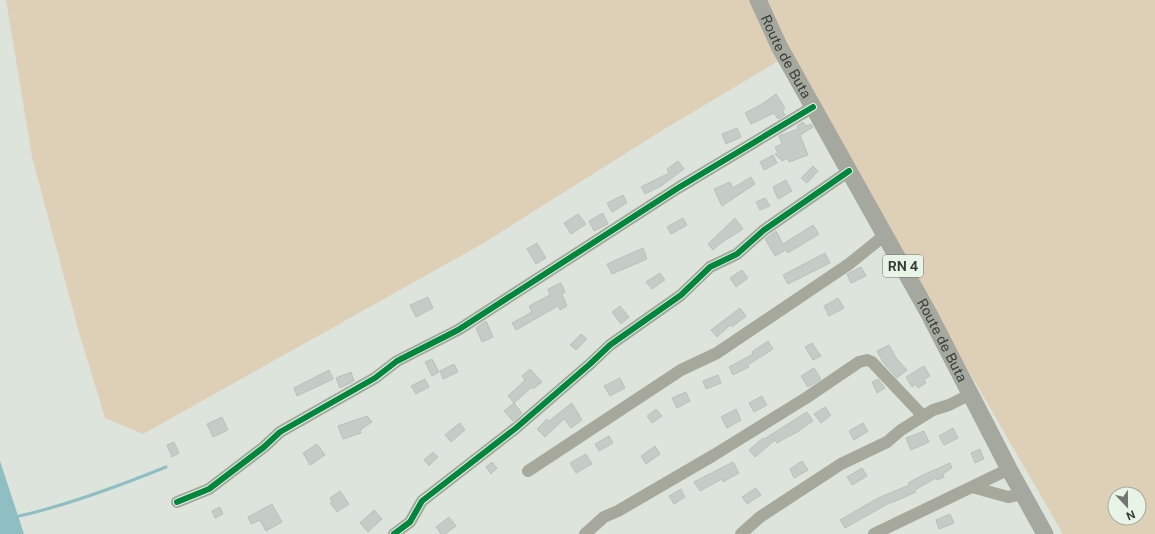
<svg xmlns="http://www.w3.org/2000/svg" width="1155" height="534" font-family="'Public Sans',sans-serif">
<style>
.green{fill:#ded0b6;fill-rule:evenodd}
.water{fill:#8fbfc3}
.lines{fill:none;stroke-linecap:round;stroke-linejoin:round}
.stream{stroke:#8fbfc3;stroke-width:3}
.building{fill:#c5ccc7;stroke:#bac1bc}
.minor{stroke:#a6a89c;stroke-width:12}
.highway{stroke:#a5a89f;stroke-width:17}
.cycleway-casing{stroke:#e8f4e6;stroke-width:8}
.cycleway{stroke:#00873e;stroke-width:6}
.labels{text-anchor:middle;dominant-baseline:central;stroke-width:3;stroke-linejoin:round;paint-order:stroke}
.shield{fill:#e8f4e6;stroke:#6c736b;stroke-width:1}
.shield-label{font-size:13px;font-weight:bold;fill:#373c36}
.street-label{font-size:14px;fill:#373c36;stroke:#e8f4e6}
</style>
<rect width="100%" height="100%" fill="#dde4dc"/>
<path class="green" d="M6,0H1155V534H1063L886,228L790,54L658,133L482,244L143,434L105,418L78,329L32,157ZM1115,494H1139V518H1115Z"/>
<path class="water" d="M0,461L24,534H0Z"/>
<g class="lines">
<path class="stream" d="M15,517C66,506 119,486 166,467"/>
</g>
<path class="building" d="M776,94L785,108L782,110L785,115L778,119L774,113L751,124L745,113L762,104Z
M803,122L806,126L811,124L813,127L800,135L808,155L789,162L788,158L782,161L775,154L778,153L775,147L782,144L779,136L798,129L797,126Z
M737,128L741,137L726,144L722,134Z
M773,155L777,163L764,170L760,162Z
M678,161L684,169L661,186L645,194L641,187L669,173L667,169Z
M813,166L818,171L807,183L801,178Z
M751,177L755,184L722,206L721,204L714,189L730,182L733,188Z
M786,180L792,191L778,199L773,187Z
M623,195L627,203L612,212L607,203Z
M765,198L770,206L760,210L756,202Z
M603,213L608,224L594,231L589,221Z
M578,214L586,224L571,234L564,223Z
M683,218L687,225L671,234L667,227Z
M735,218L743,229L721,243L713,250L708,244Z
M813,225L819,234L788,253L786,250L775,256L765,239L776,231L783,244Z
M537,243L546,258L536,264L527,249Z
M643,248L647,259L612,274L607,264Z
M825,253L830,263L788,284L783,275Z
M861,267L866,276L851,283L847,274Z
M742,270L748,278L736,287L730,278Z
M660,273L665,280L652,289L646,282Z
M561,283L565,292L562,294L567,306L560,310L558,306L516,330L512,323L532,312L529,306L550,295L548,289Z
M428,297L433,308L416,317L410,305Z
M838,298L844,308L829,316L824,306Z
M620,306L629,317L621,324L612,312Z
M740,308L746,316L732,327L730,325L717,337L711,330Z
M486,321L493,337L482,342L476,328Z
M581,334L587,339L576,350L570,345Z
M768,341L773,349L748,365L749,367L733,375L729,367L753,354L752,352Z
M812,343L821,356L813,360L805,347Z
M889,345L896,358L907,370L897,378L883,362L877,351Z
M432,359L439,372L432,376L425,362Z
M454,364L458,372L443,379L440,371Z
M924,366L930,376L924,379L926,383L918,388L916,384L912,387L906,377Z
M814,368L821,379L808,387L801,376Z
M530,369L542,382L533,389L532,387L514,403L508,396L525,380L522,376Z
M329,370L333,379L297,396L294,388Z
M351,372L354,381L340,388L336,378Z
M718,375L721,383L706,389L703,381Z
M620,378L625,388L610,396L604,386Z
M425,379L429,387L416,394L411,386Z
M878,379L885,388L877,393L872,382Z
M686,392L690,401L677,408L672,398Z
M762,396L767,405L754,412L749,403Z
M514,403L522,413L513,421L504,411Z
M572,403L582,420L571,428L564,419L545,437L537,429L547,419L549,421Z
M825,407L831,415L821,423L814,414Z
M656,409L662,416L652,423L647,416Z
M736,409L741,420L727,428L721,417Z
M807,412L813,421L797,432L777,443L775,440L755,457L749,450L763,438L764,439Z
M367,416L372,422L360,430L361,433L343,439L338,426Z
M222,417L228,430L213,437L207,424Z
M460,423L465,430L451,442L445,435Z
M863,423L868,431L854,440L849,431Z
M953,428L958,438L944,445L939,436Z
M924,431L929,442L911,450L906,438Z
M609,436L613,443L599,451L595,444Z
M174,442L179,453L172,457L167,445Z
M317,444L325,455L310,465L303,453Z
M655,446L660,454L646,464L641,456Z
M980,449L984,459L975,463L971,453Z
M433,452L438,457L429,466L424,460Z
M586,454L592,464L576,473L570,463Z
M802,461L808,470L794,478L790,469Z
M492,462L497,468L491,474L486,467Z
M733,462L739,473L723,482L722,479L700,491L694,482Z
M950,463L952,468L943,474L944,477L937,480L936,478L915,490L916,492L891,503V502L845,528L840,520L878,498L909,485L908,483L923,475Z
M862,468L867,476L852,485L847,477Z
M756,488L761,495L747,504L742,497Z
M681,489L685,497L674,504L669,496Z
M340,491L349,504L337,512L330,503L332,501L330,498Z
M272,504L282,522L266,531L260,520L251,524L248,517Z
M220,507L223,514L215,518L212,511Z
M374,510L382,519L368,532L360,523Z
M950,514L954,523L939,529L936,520Z
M449,517L456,526L445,534H441L436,527Z"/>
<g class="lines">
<path class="minor" d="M528,471L681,370L717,353L849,264L885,235
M972,487L1008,497L1023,494
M177,502L209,489L264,447L280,432L375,378L397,361L458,330L678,188L813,107
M394,534L410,522L422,501L516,428L590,364L610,345L681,295L710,267L737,254L764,230L849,171
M585,534L604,517L618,511L714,455L806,398L859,362L867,360L872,362L923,416
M741,534L760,517L841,464L887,442L901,430L933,410L949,405L971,394
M874,534L1009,469"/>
<path class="highway" id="s1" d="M758,0L779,46L929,314L1009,469L1045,534"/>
<defs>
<path id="cycleway" d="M177,502L209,489L264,447L280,432L375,378L397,361L458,330L678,188L813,107
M394,534L410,522L422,501L516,428L590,364L610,345L681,295L710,267L737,254L764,230L849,171"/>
</defs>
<use href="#cycleway" class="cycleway-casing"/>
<use href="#cycleway" class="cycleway"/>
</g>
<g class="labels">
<rect class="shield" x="883" y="255" width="40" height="22" rx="3"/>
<g class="shield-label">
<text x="903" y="266">RN 4</text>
</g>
<g class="street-label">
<text stroke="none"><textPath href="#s1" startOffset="63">Route de Buta</textPath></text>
<text stroke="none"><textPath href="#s1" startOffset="387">Route de Buta</textPath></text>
</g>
</g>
<g transform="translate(1127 506) rotate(158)"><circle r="19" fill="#e8f4e6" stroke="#a1aaa0"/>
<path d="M0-3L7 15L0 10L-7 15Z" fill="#717770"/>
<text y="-6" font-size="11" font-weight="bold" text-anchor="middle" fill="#373c36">N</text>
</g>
</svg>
